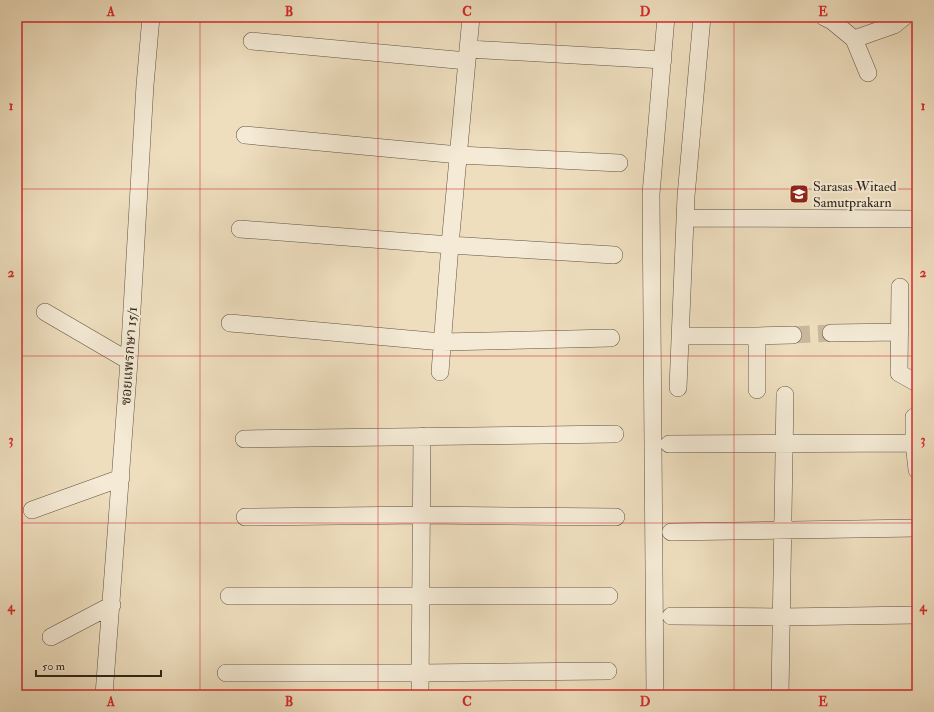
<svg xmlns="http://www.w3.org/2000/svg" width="934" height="712" font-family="'IM FELL Double Pica','Noto Serif Thai',serif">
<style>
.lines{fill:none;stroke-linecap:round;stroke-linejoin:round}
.minor-tunnel{stroke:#c8b99d;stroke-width:17;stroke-dasharray:17 8;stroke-linecap:butt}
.minor-casing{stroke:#605243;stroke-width:18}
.minor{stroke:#f4ead5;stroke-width:17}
.grid{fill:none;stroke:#d62828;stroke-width:1;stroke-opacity:0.55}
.labels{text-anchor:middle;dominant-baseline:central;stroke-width:4;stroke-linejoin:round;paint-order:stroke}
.poi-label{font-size:14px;fill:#30241a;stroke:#f4ead5;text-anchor:start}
.street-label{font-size:14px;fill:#30241a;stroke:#f4ead5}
.neatline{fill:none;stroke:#d62828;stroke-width:1.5}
.grid-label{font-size:13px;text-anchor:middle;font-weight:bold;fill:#d62828}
</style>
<rect width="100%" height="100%" fill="#eedebe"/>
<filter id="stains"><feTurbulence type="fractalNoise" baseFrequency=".005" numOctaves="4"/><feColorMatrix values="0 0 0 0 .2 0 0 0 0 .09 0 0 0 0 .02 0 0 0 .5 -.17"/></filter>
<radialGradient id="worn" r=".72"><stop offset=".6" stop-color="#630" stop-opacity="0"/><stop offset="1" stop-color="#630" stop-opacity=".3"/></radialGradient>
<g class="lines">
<path class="minor-tunnel" d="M793,335L831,333"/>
<defs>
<path id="minor" d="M824,17L832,21L854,39L868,73
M854,39L894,25L904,17
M252,41L467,61
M468,49L663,60
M245,135L459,155L619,163
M685,218L917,219
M240,229L450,245L614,255
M900,287L899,373L915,382L917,381
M45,312L129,361
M230,323L442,342L611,338
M831,333L900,332
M680,336H757L793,335
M757,336V390
M440,372L450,245L471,17
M678,388L686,196L702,17
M914,417V443L917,470
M244,439L615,434
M669,444L917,443
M32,510L121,478
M245,517L422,515L616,517
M671,532L917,528
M229,596H609
M671,616L780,617L917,615
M51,637L112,605
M226,673H420L608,671
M104,695L129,361L145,85L151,17
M420,695L422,436
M655,695L651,194L666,17
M780,695L785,395"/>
</defs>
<use href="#minor" class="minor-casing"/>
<use href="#minor" class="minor"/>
</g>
<path class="grid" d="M200,17V695M378,17V695M556,17V695M734,17V695M17,189H917M17,356H917M17,523H917"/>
<defs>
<symbol id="school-square" viewBox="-11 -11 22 22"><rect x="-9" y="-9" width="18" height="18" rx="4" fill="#8f2418" stroke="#f4ead5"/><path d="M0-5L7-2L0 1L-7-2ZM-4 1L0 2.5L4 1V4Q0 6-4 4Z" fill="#fff"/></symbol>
</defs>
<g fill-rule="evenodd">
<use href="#school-square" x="788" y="183" width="22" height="22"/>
</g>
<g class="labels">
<g class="poi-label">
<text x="813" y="186">Sarasas Witaed<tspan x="813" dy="16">Samutprakarn</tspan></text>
</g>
<g class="street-label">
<text transform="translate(129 356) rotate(-86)">ซอยแพรกษา 15/1</text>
</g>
</g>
<rect width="934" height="712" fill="none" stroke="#eedebe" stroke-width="44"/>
<path d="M36 670v6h125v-6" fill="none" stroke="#30241a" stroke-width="2"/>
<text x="42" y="670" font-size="12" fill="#30241a" stroke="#f4ead5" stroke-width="3" paint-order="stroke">50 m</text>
<rect x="22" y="22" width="890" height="668" class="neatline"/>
<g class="grid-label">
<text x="111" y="16">A</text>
<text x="289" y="16">B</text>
<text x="467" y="16">C</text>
<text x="645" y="16">D</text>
<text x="823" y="16">E</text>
<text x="11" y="110">1</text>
<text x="923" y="110">1</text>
<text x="11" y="277">2</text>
<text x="923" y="277">2</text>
<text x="11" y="444">3</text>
<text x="923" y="444">3</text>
<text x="11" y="611">4</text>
<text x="923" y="611">4</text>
<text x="111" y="706">A</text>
<text x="289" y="706">B</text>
<text x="467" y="706">C</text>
<text x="645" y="706">D</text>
<text x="823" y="706">E</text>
</g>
<rect width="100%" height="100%" filter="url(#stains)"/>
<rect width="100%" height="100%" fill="url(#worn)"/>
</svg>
